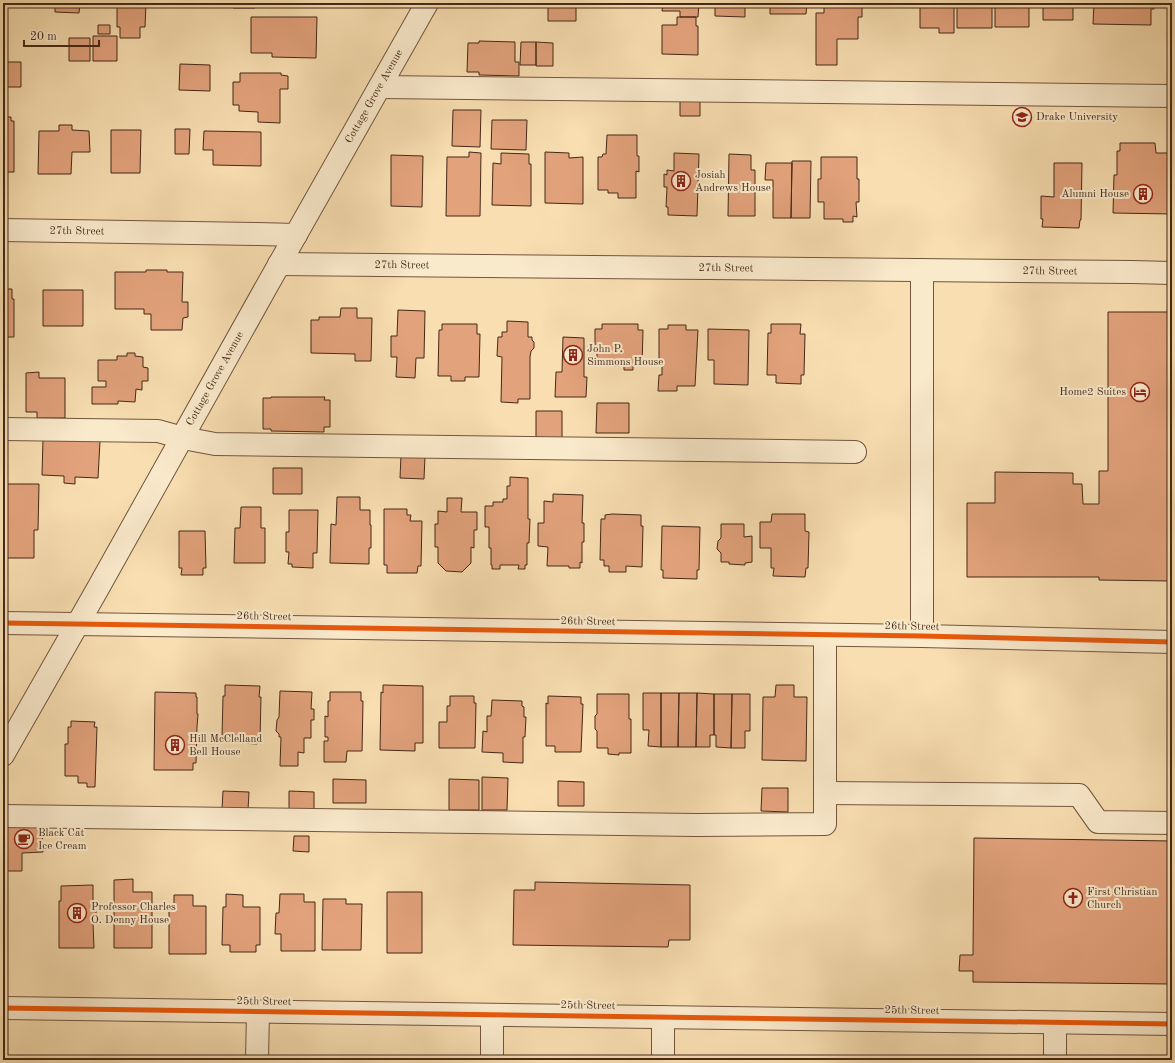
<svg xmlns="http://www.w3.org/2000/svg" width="1175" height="1063" font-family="'Old Standard TT',serif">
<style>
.building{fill:#e2a27c;stroke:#452917}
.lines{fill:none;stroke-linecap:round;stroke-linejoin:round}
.minor-casing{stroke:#72563e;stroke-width:24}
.minor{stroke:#faeacc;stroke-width:22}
.cycleway-casing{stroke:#faeacc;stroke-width:8}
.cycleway{stroke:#e8590c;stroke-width:5}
.labels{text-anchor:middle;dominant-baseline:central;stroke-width:4;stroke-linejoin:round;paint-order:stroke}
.street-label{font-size:11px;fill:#452917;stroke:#faeacc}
.poi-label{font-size:11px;fill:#452917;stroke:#faeacc;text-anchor:start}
</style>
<rect width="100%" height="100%" fill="#f8deb1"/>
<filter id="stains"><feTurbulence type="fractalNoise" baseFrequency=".005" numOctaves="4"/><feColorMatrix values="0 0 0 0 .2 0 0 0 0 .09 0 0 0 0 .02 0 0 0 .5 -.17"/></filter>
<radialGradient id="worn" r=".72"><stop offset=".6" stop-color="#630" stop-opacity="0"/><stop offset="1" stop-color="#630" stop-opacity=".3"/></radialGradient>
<path class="building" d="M55,3H80L79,13L55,12Z
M117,3H146L145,27H140V38H120V27H117Z
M233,3H255V8H233Z
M548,3H576V21H548Z
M663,3H699L698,17H680V11H662Z
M715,3H745V17L715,16Z
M770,3H807L806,14H770Z
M824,3H862V17H858V39H837V65H816V13H824Z
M920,3H954V33H939V28H920Z
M957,3H992V28H957Z
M995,3H1029V27H995Z
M1043,3H1073V20H1043Z
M1094,3H1154V9H1151V25L1093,24Z
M251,17H317L316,58L272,57V53H251Z
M677,17H696V26H698V55L662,54V25H677Z
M98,25H110V34H98Z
M93,36H117V61H93Z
M69,38H90V61H69Z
M479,41L515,42V62H519V76L479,75V72H467L468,43H479Z
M521,42H536V65H520Z
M536,42L553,43V66H536Z
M3,62H21V87H3Z
M180,64L210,65V91L179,90Z
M240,73H281V75L288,76V89H280V123L258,122V112L239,111V105H233V82H240Z
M680,100L700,101V116H680Z
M3,102H5V117H11V121H14V172H3Z
M453,110H481L480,147L452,146Z
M492,120H527L526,150L491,149Z
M59,125H72V130L89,131L90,152H72L71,174H38L39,131H59Z
M175,129H190L189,154H175Z
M111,130H141L140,173H111Z
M204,131L261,132V166L213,165V150H203Z
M607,135H637V156H639V172L636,171V198H618V193H608V190H598V157H602L603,154H606Z
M1120,143H1155L1156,153H1171V165H1172V214L1113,213L1114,175H1117V151H1120Z
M469,152L481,153L480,216H446L447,157H469Z
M545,152L569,153V158L583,157V204L545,203Z
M501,153L529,154V164H531V206L492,205L493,163L501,164Z
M674,153L699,154L697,216L668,215V207H666L667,187H664V174L667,175V170L674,171Z
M729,154L751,155V170H755V216H728Z
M391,155L423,156L422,207L391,206Z
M821,157H857V179H859V202H856L857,217L853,216V222H843V219H824V202H818V179H821Z
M792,161H811L810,218H791Z
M766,163H792L791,218H773V180H765Z
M1054,163H1082L1081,220H1080L1079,228L1042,227L1043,219H1041V196L1054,197Z
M146,270H167V272H183L182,302H188V317L183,318L182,330H151V314H144V309H115V272H146Z
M3,289H12V299H14V337H7V342H3Z
M43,290H83V326H43Z
M341,308H357V318H372L371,361H355V354L311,353V320H319V317H340Z
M398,310L425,311L424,358H416L415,378L396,377L397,357H391V336H397Z
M1108,312H1172V581L1099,580V577H967V503H995V472L1073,473V484H1082L1083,504H1099V471H1108Z
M507,321L528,322V337H532V340L534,342V348L531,351L530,357V399H518V403L501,402L502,357L497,356L498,337H502V332H507Z
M442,324H477V334H480L479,377H465V381H451V376H438L439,330H442Z
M602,324H638V330H643L642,366H633V370H624V366H597V349H595V329H602Z
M771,324H801L800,334H805L804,375H801V384L776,383V375H767L768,333H771Z
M668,325H686V330H698L695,386H677V391H658L659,375H662V363H659V329H668Z
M708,329L749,330L748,385L714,384V360H708Z
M563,337L584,338V377H587L586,397H555L556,372H562Z
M127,353H135V356L143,357V367L148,368V381H142V390L136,389L135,402L118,401V404H92V387H106V381H98V360H117V356H127Z
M39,372V378H65V418H37V412H26V373Z
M271,397H325L324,400H330V427H324V432L271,431V429H263V398H271Z
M597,403H629V433H596Z
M536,411H562V439H536Z
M43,439L100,441L98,478L75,477V484L64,483V476L42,475Z
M401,455L425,456L424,479L400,478Z
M273,468H302V494H273Z
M510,477L528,478V519H530L529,543H527V565H525V569H518L519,565H500V569H492V565H491V548H489V527H485V506H493V502H503V499H507V486H510Z
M6,484H39L38,530H34V558H4L3,489H6Z
M553,494L583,495L582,523H584V542H582V563L580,562V568H569V566H547L548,547L538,546V523H544V501L553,502Z
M337,497H360V510H370V525H371V548H369V564L330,563L331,524L336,525Z
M447,498H462L461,512H477V530H474V548L471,547V563L462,572L446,571L438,563V547H435V524H438V511L447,512Z
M241,507H261V528H265V563H234L235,528H240Z
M384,509H407V515H411L410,521H422L421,566H418L417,573H387V565H384Z
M289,510H318L317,553H313V568L292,567V564H288L289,552H286V532H289Z
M612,514L641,515V526H643L642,567L626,566V572H609V566H604V560H600L601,519H605V515Z
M772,514H805V531L809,532L808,568H806L805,577L773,576L774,568H771V548H760V522H771Z
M721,524H744V537L752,536V562L745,563V565L729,564V562H721V553L717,549L718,541L721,538Z
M662,526L700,527L699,570H697V579L663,578V570H661Z
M179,531H205L206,568H203V575H181L182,568H179Z
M225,685L260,686L259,697H261L260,739H258L257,744L241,743V738H222L223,696H225Z
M383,685L423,686V743H415V751L380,750L381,692L383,693Z
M776,685H794V697H807L806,761L762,760L763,697H775Z
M280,691L312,692L311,709H314V720H311V738H304V753L298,752V766H280L281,737H279V734L276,731L277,720L279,717Z
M155,692L196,693V697H197V714H198L197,727L196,763H193V770H154Z
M330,692H361V701H363L362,751H347L346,762H324V741H328V737H325V716L328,717V701H330Z
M643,693H661V747L648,746L649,730H643Z
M661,693H679L678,747H661Z
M679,693H697L696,747H678Z
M697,693L714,694V735H710V747H696Z
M597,694H629V719H631V753H619V755L608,754V748H597V731L595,729V716L597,714Z
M714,694H732L731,748L716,747V735H714Z
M732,694H750V731H745V748H731Z
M450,696H474V703H476L475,748H439V722H447V706H450Z
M548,696L581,697V704H583L581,752H555V746H546V703L548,704Z
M492,700L522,701V706L524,707V717H526L525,737H523V763L503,762V753L482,752L483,731L487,732V716H491Z
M71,721L95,722L94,727H97L95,787H87V783H78V776H65V744H68V727H71Z
M482,777L508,778L507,810H482Z
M333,779L366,780V803H333Z
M449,779L479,780V810H449Z
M558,781L584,782V806H558Z
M762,788H788V812L761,811Z
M223,791L249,792L248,810L222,809Z
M289,791L314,792V810H289Z
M42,824L43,852L22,853V871H6L5,825Z
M294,836H309V852L293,851Z
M974,838L1172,841V984L973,982V971H959L960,955H973Z
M133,879V892H152V948H114V880Z
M535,882L690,885V940H669L668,947L513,945L514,890H535Z
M93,885V902H96V923H93L94,948H59V901H61V886Z
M387,892H422V953H387Z
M226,894L243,895V907H260V945H256V952H230V945H222L223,907H226Z
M280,894H304V902H315V951H281V934H275L276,913H279Z
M174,895H193V906H206V954H169V906H174Z
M323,899H346V904H362L361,950H322Z
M158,1059H206V1060H158Z"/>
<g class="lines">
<defs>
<g id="minor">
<path d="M380,87L1172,96"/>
<path id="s1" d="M3,230L258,234L296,235"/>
<path id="s2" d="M279,264L1132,272L1172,273"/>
<path d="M3,429L158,431L183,438L215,444L855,452"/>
<path d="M3,623L922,636L1172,642"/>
<path d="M922,636V270"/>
<path id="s3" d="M3,755L97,590L268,284L427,3"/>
<path d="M825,793L1079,795L1098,822L1172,823"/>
<path d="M3,816L696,825L825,824V635"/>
<path d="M3,1008L1172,1024"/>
<path d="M492,1015V1060"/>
<path d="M257,1060L258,1012"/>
<path d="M663,1060V1017"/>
<path d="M1055,1060V1023"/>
</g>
</defs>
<use href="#minor" class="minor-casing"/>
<use href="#minor" class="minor"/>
<defs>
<path id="cycleway" d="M3,623L922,636L1172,642
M3,1008L1172,1024"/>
</defs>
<use href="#cycleway" class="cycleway-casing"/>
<use href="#cycleway" class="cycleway"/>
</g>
<defs>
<symbol id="university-ring" viewBox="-11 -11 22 22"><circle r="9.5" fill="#faeacc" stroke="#8f2418" stroke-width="1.5"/><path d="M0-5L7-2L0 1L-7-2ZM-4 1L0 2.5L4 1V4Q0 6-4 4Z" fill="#8f2418"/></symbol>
<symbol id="building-ring" viewBox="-11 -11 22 22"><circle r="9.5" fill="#faeacc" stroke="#8f2418" stroke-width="1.5"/><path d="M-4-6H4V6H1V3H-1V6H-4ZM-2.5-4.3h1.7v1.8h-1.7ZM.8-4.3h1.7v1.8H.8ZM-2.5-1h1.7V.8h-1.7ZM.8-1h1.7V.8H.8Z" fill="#8f2418"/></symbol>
<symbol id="hotel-ring" viewBox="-11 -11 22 22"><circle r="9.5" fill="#faeacc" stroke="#8f2418" stroke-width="1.5"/><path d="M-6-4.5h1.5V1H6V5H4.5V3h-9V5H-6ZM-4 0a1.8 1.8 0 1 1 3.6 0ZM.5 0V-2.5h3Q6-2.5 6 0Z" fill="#8f2418"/></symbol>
<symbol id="cafe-ring" viewBox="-11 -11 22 22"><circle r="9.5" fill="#faeacc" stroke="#8f2418" stroke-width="1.5"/><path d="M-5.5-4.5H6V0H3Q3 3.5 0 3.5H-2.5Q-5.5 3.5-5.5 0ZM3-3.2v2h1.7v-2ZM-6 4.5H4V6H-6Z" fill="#8f2418"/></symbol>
<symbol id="church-ring" viewBox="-11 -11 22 22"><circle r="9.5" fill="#faeacc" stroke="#8f2418" stroke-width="1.5"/><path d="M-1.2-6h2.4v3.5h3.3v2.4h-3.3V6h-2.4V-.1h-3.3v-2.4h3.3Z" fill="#8f2418"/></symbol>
</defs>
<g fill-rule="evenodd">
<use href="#university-ring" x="1011" y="106" width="22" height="22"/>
<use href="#building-ring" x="670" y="170" width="22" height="22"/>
<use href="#building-ring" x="1132" y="183" width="22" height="22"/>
<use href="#building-ring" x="562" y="344" width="22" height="22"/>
<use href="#hotel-ring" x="1129" y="381" width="22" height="22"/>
<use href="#building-ring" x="164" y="734" width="22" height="22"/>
<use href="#cafe-ring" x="13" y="828" width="22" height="22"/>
<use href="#church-ring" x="1062" y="887" width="22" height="22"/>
<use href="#building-ring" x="66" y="902" width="22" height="22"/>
</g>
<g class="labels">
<g class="street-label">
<text stroke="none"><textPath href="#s3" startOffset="756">Cottage Grove Avenue</textPath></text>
<text stroke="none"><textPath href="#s1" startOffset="74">27th Street</textPath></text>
<text stroke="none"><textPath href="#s2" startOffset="123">27th Street</textPath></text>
<text stroke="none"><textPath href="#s2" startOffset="447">27th Street</textPath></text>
<text stroke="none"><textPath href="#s2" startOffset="771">27th Street</textPath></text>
<text stroke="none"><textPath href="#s3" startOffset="432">Cottage Grove Avenue</textPath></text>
<text transform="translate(264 617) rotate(1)">26th Street</text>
<text transform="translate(588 622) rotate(1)">26th Street</text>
<text transform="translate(912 627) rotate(1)">26th Street</text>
<text transform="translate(264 1002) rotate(1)">25th Street</text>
<text transform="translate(588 1006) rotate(1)">25th Street</text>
<text transform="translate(912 1011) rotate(1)">25th Street</text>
</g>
<g class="poi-label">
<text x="1036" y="117">Drake University</text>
<text x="695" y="175">Josiah<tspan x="695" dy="13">Andrews House</tspan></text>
<text x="1129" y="194" text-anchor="end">Alumni House</text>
<text x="587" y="349">John P.<tspan x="587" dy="13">Simmons House</tspan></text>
<text x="1126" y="392" text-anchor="end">Home2 Suites</text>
<text x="189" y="739">Hill McClelland<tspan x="189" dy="13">Bell House</tspan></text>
<text x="38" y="833">Black Cat<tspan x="38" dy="13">Ice Cream</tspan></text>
<text x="1087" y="892">First Christian<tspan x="1087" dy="13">Church</tspan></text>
<text x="91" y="907">Professor Charles<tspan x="91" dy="13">O. Denny House</tspan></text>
</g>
</g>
<rect width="1175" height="1063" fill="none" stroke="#f8deb1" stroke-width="16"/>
<rect x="4" y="4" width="1167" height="1055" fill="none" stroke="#452917" stroke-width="2"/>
<rect x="8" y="8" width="1159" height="1047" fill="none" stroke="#452917"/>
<path d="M24 40v6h75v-6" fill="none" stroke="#452917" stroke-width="2"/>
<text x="30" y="40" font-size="12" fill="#452917" stroke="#faeacc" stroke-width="3" paint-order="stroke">20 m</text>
<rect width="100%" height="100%" filter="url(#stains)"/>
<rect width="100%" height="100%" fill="url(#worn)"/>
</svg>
